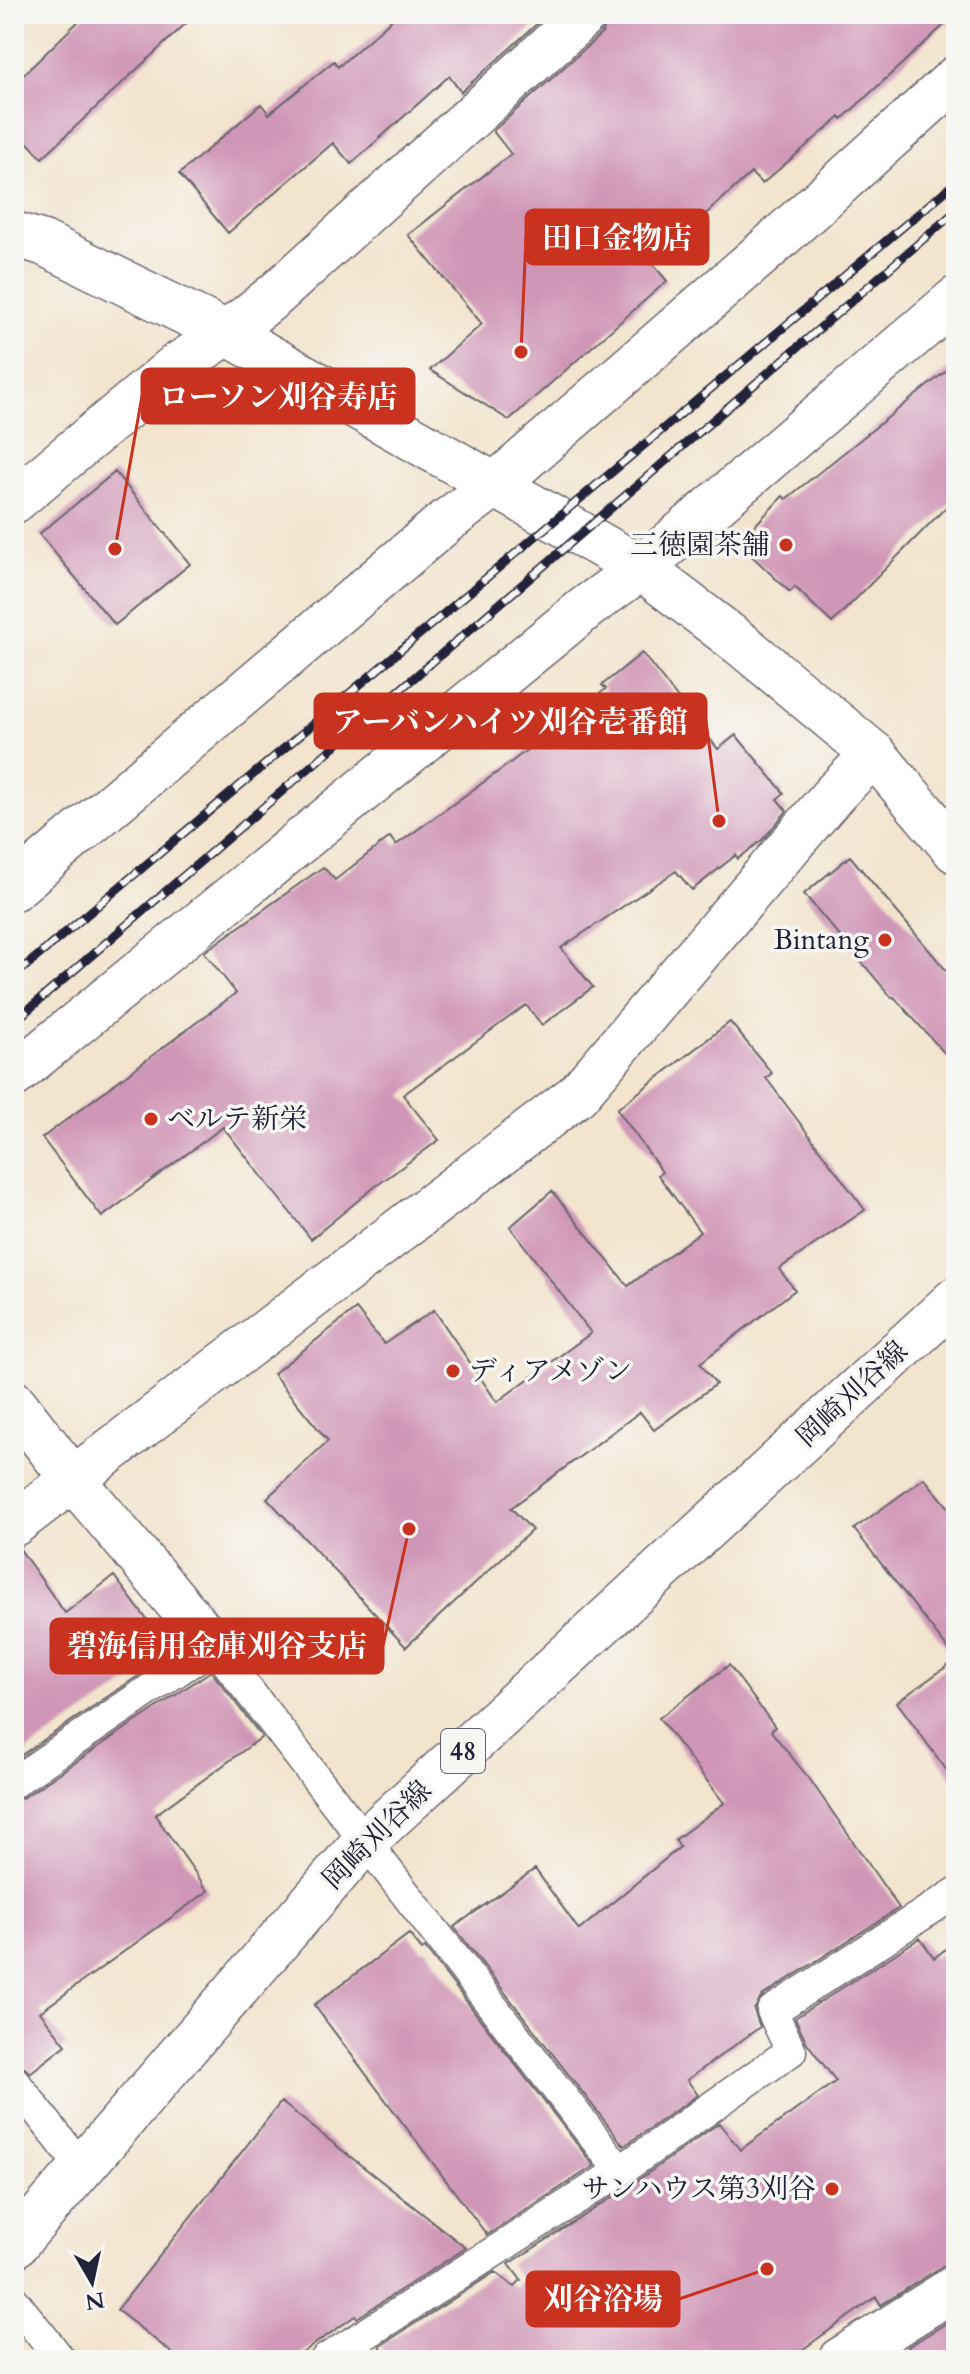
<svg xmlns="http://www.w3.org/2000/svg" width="970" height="2374" font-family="Cardo,'Noto Serif JP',serif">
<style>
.building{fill:#d096b7}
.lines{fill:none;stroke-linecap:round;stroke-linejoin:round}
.lane-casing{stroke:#6b666e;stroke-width:33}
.street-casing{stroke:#6b666e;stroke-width:47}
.secondary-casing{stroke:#6b666e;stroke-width:47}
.primary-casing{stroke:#6b666e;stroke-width:47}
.lane{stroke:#fff;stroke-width:30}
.street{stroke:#fff;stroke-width:44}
.secondary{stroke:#fff;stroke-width:44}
.primary{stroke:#fff;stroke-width:44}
.rail-casing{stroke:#22223b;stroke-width:9}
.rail{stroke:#f6f6f2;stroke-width:6;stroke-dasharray:18;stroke-linecap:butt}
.poi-dot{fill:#c8321e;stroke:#f6f6f2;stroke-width:3}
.labels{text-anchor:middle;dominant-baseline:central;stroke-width:7;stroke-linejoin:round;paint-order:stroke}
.shield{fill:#f6f6f2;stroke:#626272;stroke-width:2}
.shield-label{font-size:26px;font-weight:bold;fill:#22223b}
.poi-label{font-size:28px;fill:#22223b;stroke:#f6f6f2;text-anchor:end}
.street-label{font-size:28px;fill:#22223b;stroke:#f6f6f2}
.leader{fill:none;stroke:#c8321e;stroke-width:3}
.callout-dot{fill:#c8321e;stroke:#f6f6f2;stroke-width:3}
.callout{fill:#c8321e;stroke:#c8321e;stroke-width:3}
.callout-label{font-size:30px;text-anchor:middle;font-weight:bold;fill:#fff}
</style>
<rect width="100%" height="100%" fill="#f6f6f2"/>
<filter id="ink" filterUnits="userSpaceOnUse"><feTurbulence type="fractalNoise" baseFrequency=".0125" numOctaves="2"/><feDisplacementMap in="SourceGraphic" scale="16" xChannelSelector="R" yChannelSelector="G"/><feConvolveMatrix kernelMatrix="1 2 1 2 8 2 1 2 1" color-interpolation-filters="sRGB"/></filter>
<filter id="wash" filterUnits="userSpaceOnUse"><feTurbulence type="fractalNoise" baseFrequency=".006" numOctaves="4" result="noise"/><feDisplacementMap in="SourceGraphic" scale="32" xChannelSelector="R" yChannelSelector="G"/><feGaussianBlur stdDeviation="1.8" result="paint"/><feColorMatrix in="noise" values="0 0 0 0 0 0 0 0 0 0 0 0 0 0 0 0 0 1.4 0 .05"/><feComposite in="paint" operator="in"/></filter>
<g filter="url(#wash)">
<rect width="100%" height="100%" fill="#f3e4ce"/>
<g id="blocks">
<path class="building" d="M86,14H196L42,158L14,128V84Z
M398,14H548L461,92L449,76L351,164L333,143L228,233L179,174L261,104L269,114L334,61L338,67Z
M609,14H956L842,119L840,117L762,184L751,173L652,263L667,281L509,420L430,370L482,324L408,235L511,154L493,131L602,33L608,22Z
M956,363V497L832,623L795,587L790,592L738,543L783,496L786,499Z
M115,472L190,564L115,625L39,534Z
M642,653L718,749L736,735L784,793L777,799L787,811L763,839L738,859L736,855L692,890L676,871L561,948L593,987L542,1025L526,1005L403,1095L439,1140L372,1189L311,1239L223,1127L102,1217L42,1138L236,993L204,952L323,867L335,880L390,837L396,845L506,766L606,689L602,685Z
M850,856L956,982V1066L894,997L892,998L804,894Z
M730,1022L772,1073L766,1078L865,1210L779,1269L795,1290L700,1363L716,1384L654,1430L640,1412L511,1508L532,1530L406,1647L267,1498L328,1441L273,1374L356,1309L384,1344L434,1310L497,1402L591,1333L510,1227L552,1191L628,1286L700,1232L658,1175L662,1172L617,1109Z
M924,1478L956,1516V1659L854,1529Z
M14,1548H19L65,1613L114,1576L172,1653L14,1760Z
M956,1660V1783L897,1702Z
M729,1665L775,1727L771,1731L811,1781L899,1908L762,1996L754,2010L760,2027L687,2080L698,2095L624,2146L454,1927L535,1869L579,1930L680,1847L675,1840L724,1803L659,1718Z
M211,1671L262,1737L155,1815L208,1891L40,2012L66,2045L30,2073L21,2065L14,2063V1800L24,1797Z
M409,1934L422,1950L425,1948L594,2166L487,2235L314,2005Z
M920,1938L934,1958L956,1941V2262L943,2266L881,2305L876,2297L788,2360H390L380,2346L495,2272L514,2287L521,2280L509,2264L630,2186L719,2123L740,2150L836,2081L807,2043L795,2018Z
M281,2102L466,2248L357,2318L355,2316L292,2360H181L117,2310Z
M956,2317V2360H916L908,2347Z"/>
</g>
</g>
<g filter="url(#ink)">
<use href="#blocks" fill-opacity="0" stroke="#6b666e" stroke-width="2"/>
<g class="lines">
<defs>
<path id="lane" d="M14,1782L214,1646L620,2171
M14,2081L82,2168
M14,2301L61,2360
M325,2360L620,2171L791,2051L772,2011L956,1893"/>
<path id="street" d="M496,484L767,249L956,78
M14,501L176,366L227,333L275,295L585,14
M641,568L956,299
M14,1403L72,1478L214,1646
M14,1524L577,1095L834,794L874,754
M840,2360L956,2287"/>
<path id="secondary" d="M14,234L43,243L227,333L641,568L741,644L874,754L956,851
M14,888L444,523L496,484
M14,1075L587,607L641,568"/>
<path id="primary" d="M14,2246L364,1842L956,1299"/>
</defs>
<use href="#lane" class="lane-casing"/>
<use href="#street" class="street-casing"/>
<use href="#secondary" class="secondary-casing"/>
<use href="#primary" class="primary-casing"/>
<use href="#lane" class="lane"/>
<use href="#street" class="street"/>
<use href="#secondary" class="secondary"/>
<use href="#primary" class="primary"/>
<defs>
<path id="rail" d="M14,976L956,182
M14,1022L956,211"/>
</defs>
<use href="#rail" class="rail-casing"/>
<use href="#rail" class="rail"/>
</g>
</g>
<g class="poi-dot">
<circle cx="786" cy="545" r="8"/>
<circle cx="885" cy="940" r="8"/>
<circle cx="151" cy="1119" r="8"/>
<circle cx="453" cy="1371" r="8"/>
<circle cx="832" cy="2189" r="8"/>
</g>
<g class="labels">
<rect class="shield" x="441" y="1729" width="44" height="44" rx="6"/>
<g class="shield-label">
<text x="463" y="1751">48</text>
</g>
<g class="poi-label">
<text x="770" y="545">三徳園茶舗</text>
<text x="869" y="940">Bintang</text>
<text x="167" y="1119" text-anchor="start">ベルテ新栄</text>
<text x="469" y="1371" text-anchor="start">ディアメゾン</text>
<text x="816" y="2189">サンハウス第3刈谷</text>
</g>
<g class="street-label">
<text transform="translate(852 1394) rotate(-43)">岡崎刈谷線</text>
<text transform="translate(377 1835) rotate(-45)">岡崎刈谷線</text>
</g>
</g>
<path class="leader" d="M521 352L526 237M115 549L142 396M719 821L706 721M409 1529L383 1646M767 2269L679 2299"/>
<g class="callout-dot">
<circle cx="521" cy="352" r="8"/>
<circle cx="115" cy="549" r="8"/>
<circle cx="719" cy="821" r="8"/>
<circle cx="409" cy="1529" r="8"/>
<circle cx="767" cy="2269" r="8"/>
</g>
<g class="callout">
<rect x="526" y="210" width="182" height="54" rx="8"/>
<rect x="142" y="369" width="272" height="54" rx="8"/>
<rect x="315" y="694" width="391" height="54" rx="8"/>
<rect x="51" y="1619" width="332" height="54" rx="8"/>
<rect x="527" y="2272" width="152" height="54" rx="8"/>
</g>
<g class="callout-label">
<text x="617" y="248">田口金物店</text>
<text x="278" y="407">ローソン刈谷寿店</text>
<text x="510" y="732">アーバンハイツ刈谷壱番館</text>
<text x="217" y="1656">碧海信用金庫刈谷支店</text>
<text x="603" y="2309">刈谷浴場</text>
</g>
<rect width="970" height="2374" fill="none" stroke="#f6f6f2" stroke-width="48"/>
<g transform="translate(92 2282) rotate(171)" stroke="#f6f6f2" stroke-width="6" paint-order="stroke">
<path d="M0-6L14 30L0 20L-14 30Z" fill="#22223b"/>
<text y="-12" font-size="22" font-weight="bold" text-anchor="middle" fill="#22223b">N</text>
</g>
</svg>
